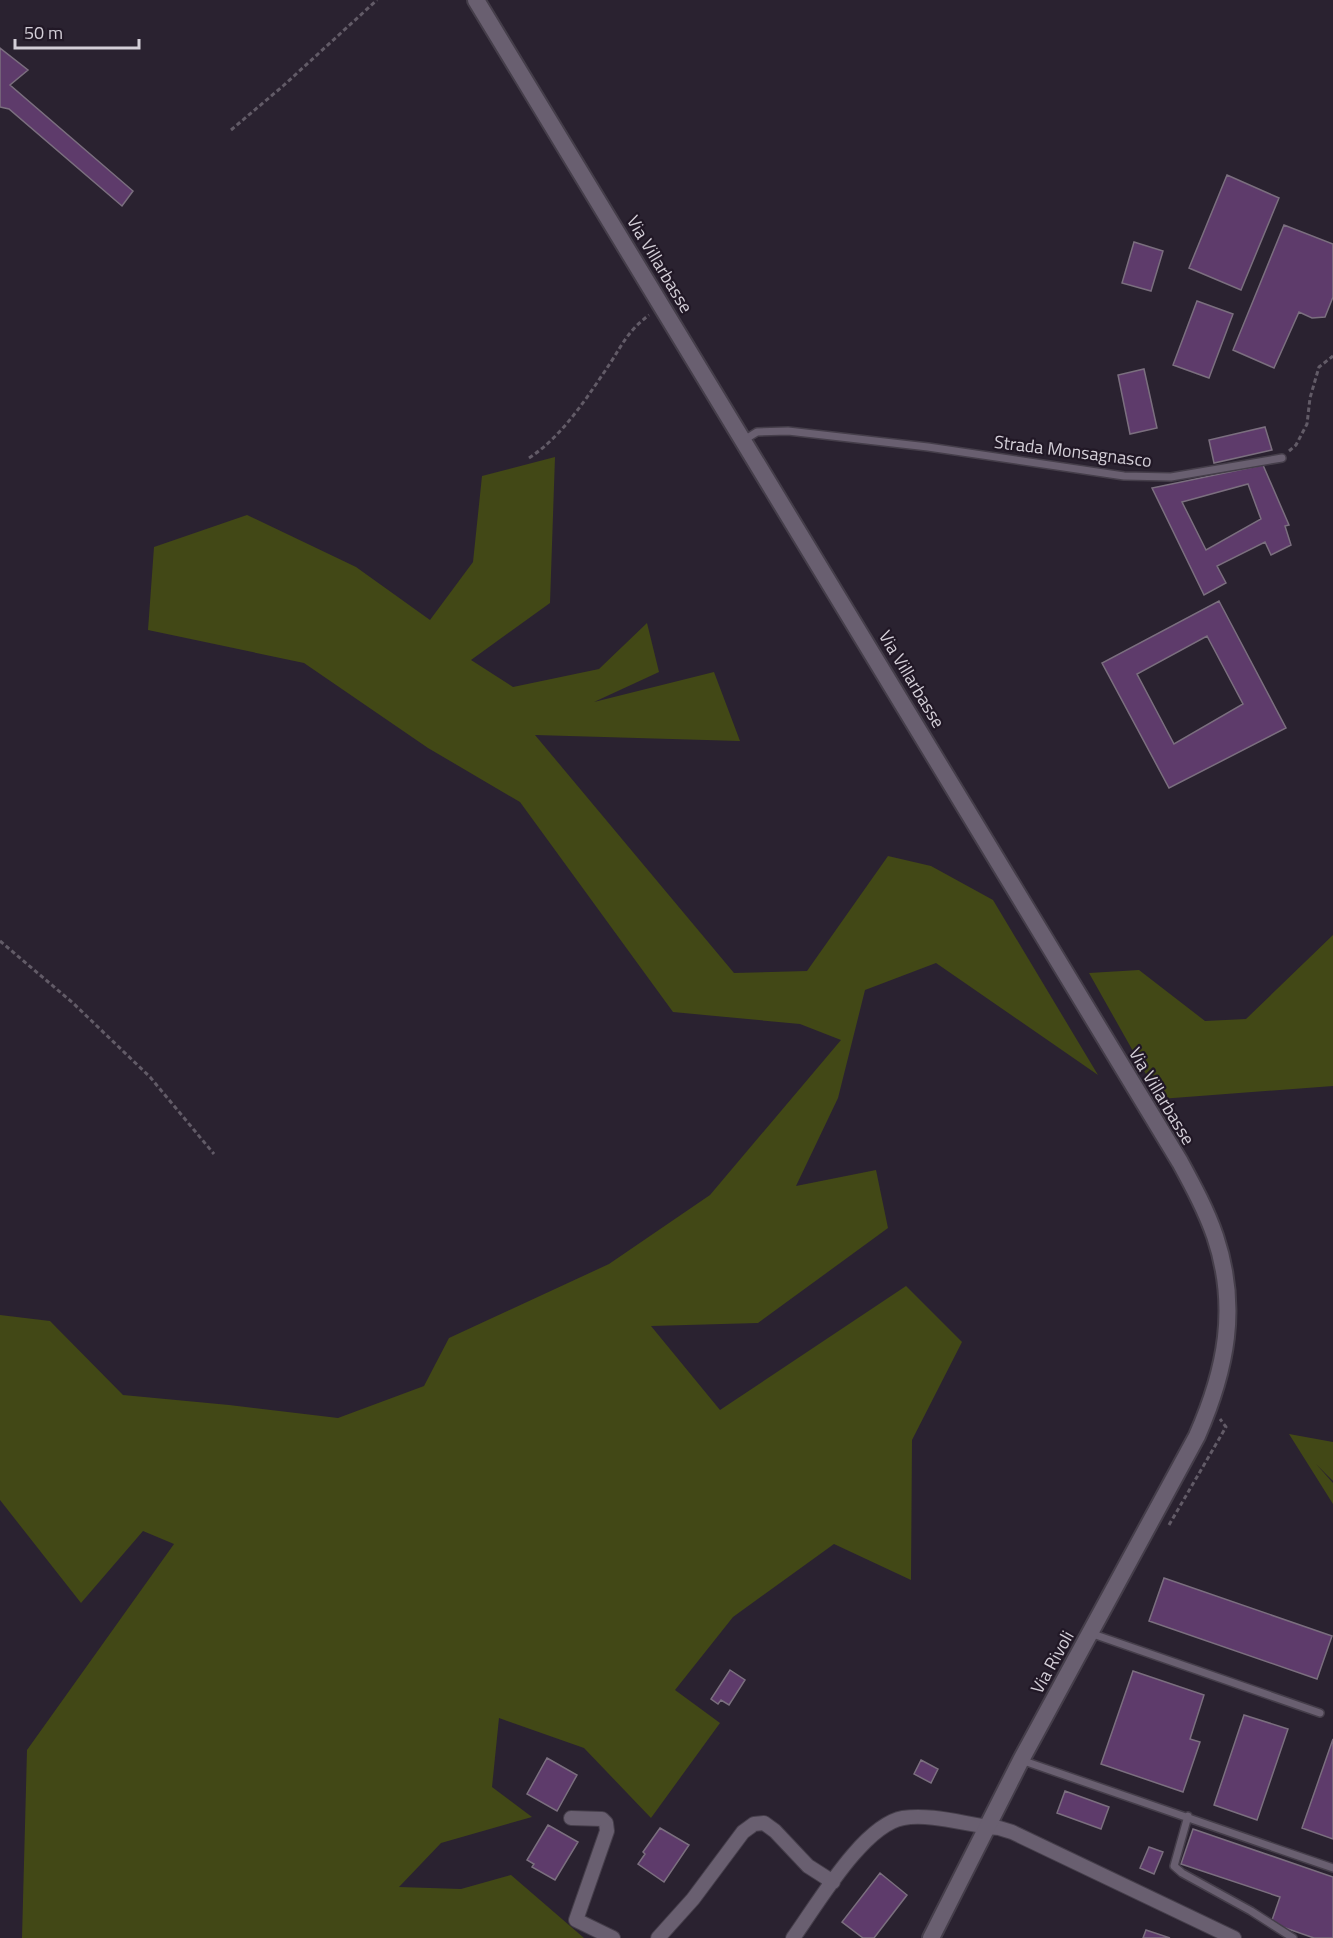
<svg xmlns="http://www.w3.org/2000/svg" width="1333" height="1938" font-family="'Titillium Web',sans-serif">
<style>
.green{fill:#424816}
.building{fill:#5e3b6b;stroke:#7b6f7f;stroke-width:1.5;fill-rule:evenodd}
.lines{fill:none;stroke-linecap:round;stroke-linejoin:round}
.service-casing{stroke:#453e4a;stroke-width:10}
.minor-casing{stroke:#453e4a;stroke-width:16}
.tertiary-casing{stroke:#453e4a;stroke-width:20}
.path{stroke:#625b67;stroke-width:3;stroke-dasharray:4.5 3;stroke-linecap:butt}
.service{stroke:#695f70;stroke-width:7}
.minor{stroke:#695f70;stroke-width:14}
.tertiary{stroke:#695f70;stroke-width:16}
.labels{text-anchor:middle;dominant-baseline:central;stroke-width:4.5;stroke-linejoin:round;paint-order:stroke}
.street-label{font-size:18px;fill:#d4cfd8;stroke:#211826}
</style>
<rect width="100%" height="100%" fill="#2a2230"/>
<path class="green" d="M555,457L550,603L471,660L513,687L599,669L647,623L659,672L594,702L714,672L740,741L535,735L734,973L807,971L888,856L931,866L993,900L1098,1075L936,963L865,990L838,1098L796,1186L876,1170L888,1228L758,1323L651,1326L720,1410L906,1286L962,1342L912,1440L911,1580L834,1544L733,1617L675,1690L720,1723L651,1818L584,1748L499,1718L492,1787L532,1817L441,1843L399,1887L461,1889L511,1875L584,1938H22L27,1750L174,1544L143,1531L81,1603L0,1500V1315L50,1321L123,1395L229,1405L338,1418L424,1386L449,1338L609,1264L710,1195L841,1040L800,1024L673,1012L520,802L428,748L304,663L148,630L154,547L247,515L356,567L430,620L473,562L482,476Z
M1333,935V1086L1160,1099L1089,973L1139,970L1205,1021L1246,1019Z
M1289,1434L1333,1442V1481L1316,1464L1333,1483V1504Z"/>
<path class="building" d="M0,48L28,70L10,85L133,191L122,206L9,109L0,107Z
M1227,175L1279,198L1241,290L1189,268Z
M1284,225L1333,244V297L1325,317L1312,318L1299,312L1274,368L1233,350Z
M1134,242L1163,251L1151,291L1122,283Z
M1197,301L1233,314L1209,378L1173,365Z
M1144,369L1157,428L1130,434L1118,375Z
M1265,427L1272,450L1214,463L1209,440Z
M1263,465L1289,525L1285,526L1291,545L1271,555L1265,542L1217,566L1226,583L1204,595L1152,488ZM1248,484L1261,519L1206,550L1182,502Z
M1219,601L1286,728L1169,788L1102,663ZM1207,636L1243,704L1174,744L1137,674Z
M1164,1578L1332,1636L1317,1679L1149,1621Z
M730,1670L745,1680L729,1705L721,1700L718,1704L711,1699Z
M1133,1671L1204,1695L1190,1739L1200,1742L1183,1792L1101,1764Z
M1244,1715L1288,1729L1257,1820L1214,1805Z
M1333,1739V1839L1302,1828Z
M547,1758L577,1775L557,1811L527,1794Z
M921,1760L938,1769L931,1783L914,1774Z
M1065,1791L1109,1807L1101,1829L1057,1813Z
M548,1825L578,1842L555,1880L532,1867L534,1864L527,1860Z
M660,1828L689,1845L664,1882L638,1864L645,1854L643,1852Z
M1193,1829L1333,1877V1938H1314L1271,1923L1280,1897L1181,1864Z
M1149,1847L1163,1852L1154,1874L1140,1868Z
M880,1873L907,1895L874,1938H863L842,1922Z
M1146,1930L1170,1938H1143Z"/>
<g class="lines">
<defs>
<path id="service" d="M744,440L757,432L788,431L928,447L1124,476L1171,477L1282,458
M1090,1633L1320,1713
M1021,1760L1333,1868
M1188,1816L1174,1866L1182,1873L1251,1911L1293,1938"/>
<path id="minor" d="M571,1818L602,1819L606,1823L607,1831L576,1920L613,1938
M658,1938L693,1899L743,1832L754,1824L764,1823L775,1831L808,1866L833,1882
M793,1938C817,1905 863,1825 903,1818C933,1813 970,1826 999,1828L1012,1832L1234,1938"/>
<path id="tertiary" d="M476,0L1180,1162C1193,1186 1206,1210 1215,1236C1239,1307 1226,1370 1197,1436L1021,1760L931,1938"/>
</defs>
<use href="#service" class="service-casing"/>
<use href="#minor" class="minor-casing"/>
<use href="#tertiary" class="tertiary-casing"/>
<path class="path" d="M231,130L283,86L377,0
M1289,451L1296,445L1307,424L1310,398L1319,367L1333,356
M529,458C563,436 588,396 611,362C623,343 629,330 649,315
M0,941L73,1003L150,1077L214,1154
M1169,1525L1226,1427L1220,1419"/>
<use href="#service" class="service"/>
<use href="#minor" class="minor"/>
<use href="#tertiary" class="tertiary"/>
</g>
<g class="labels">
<g class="street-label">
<text transform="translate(660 264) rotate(59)">Via Villarbasse</text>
<text transform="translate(1073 451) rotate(7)">Strada Monsagnasco</text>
<text transform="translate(912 679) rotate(59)">Via Villarbasse</text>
<text transform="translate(1162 1096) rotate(59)">Via Villarbasse</text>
<text transform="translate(1052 1662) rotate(-61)">Via Rivoli</text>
</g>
</g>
<path d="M15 39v9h124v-9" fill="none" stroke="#d4cfd8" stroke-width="3"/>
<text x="24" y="39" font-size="18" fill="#d4cfd8" stroke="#211826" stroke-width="4.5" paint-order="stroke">50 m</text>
</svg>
